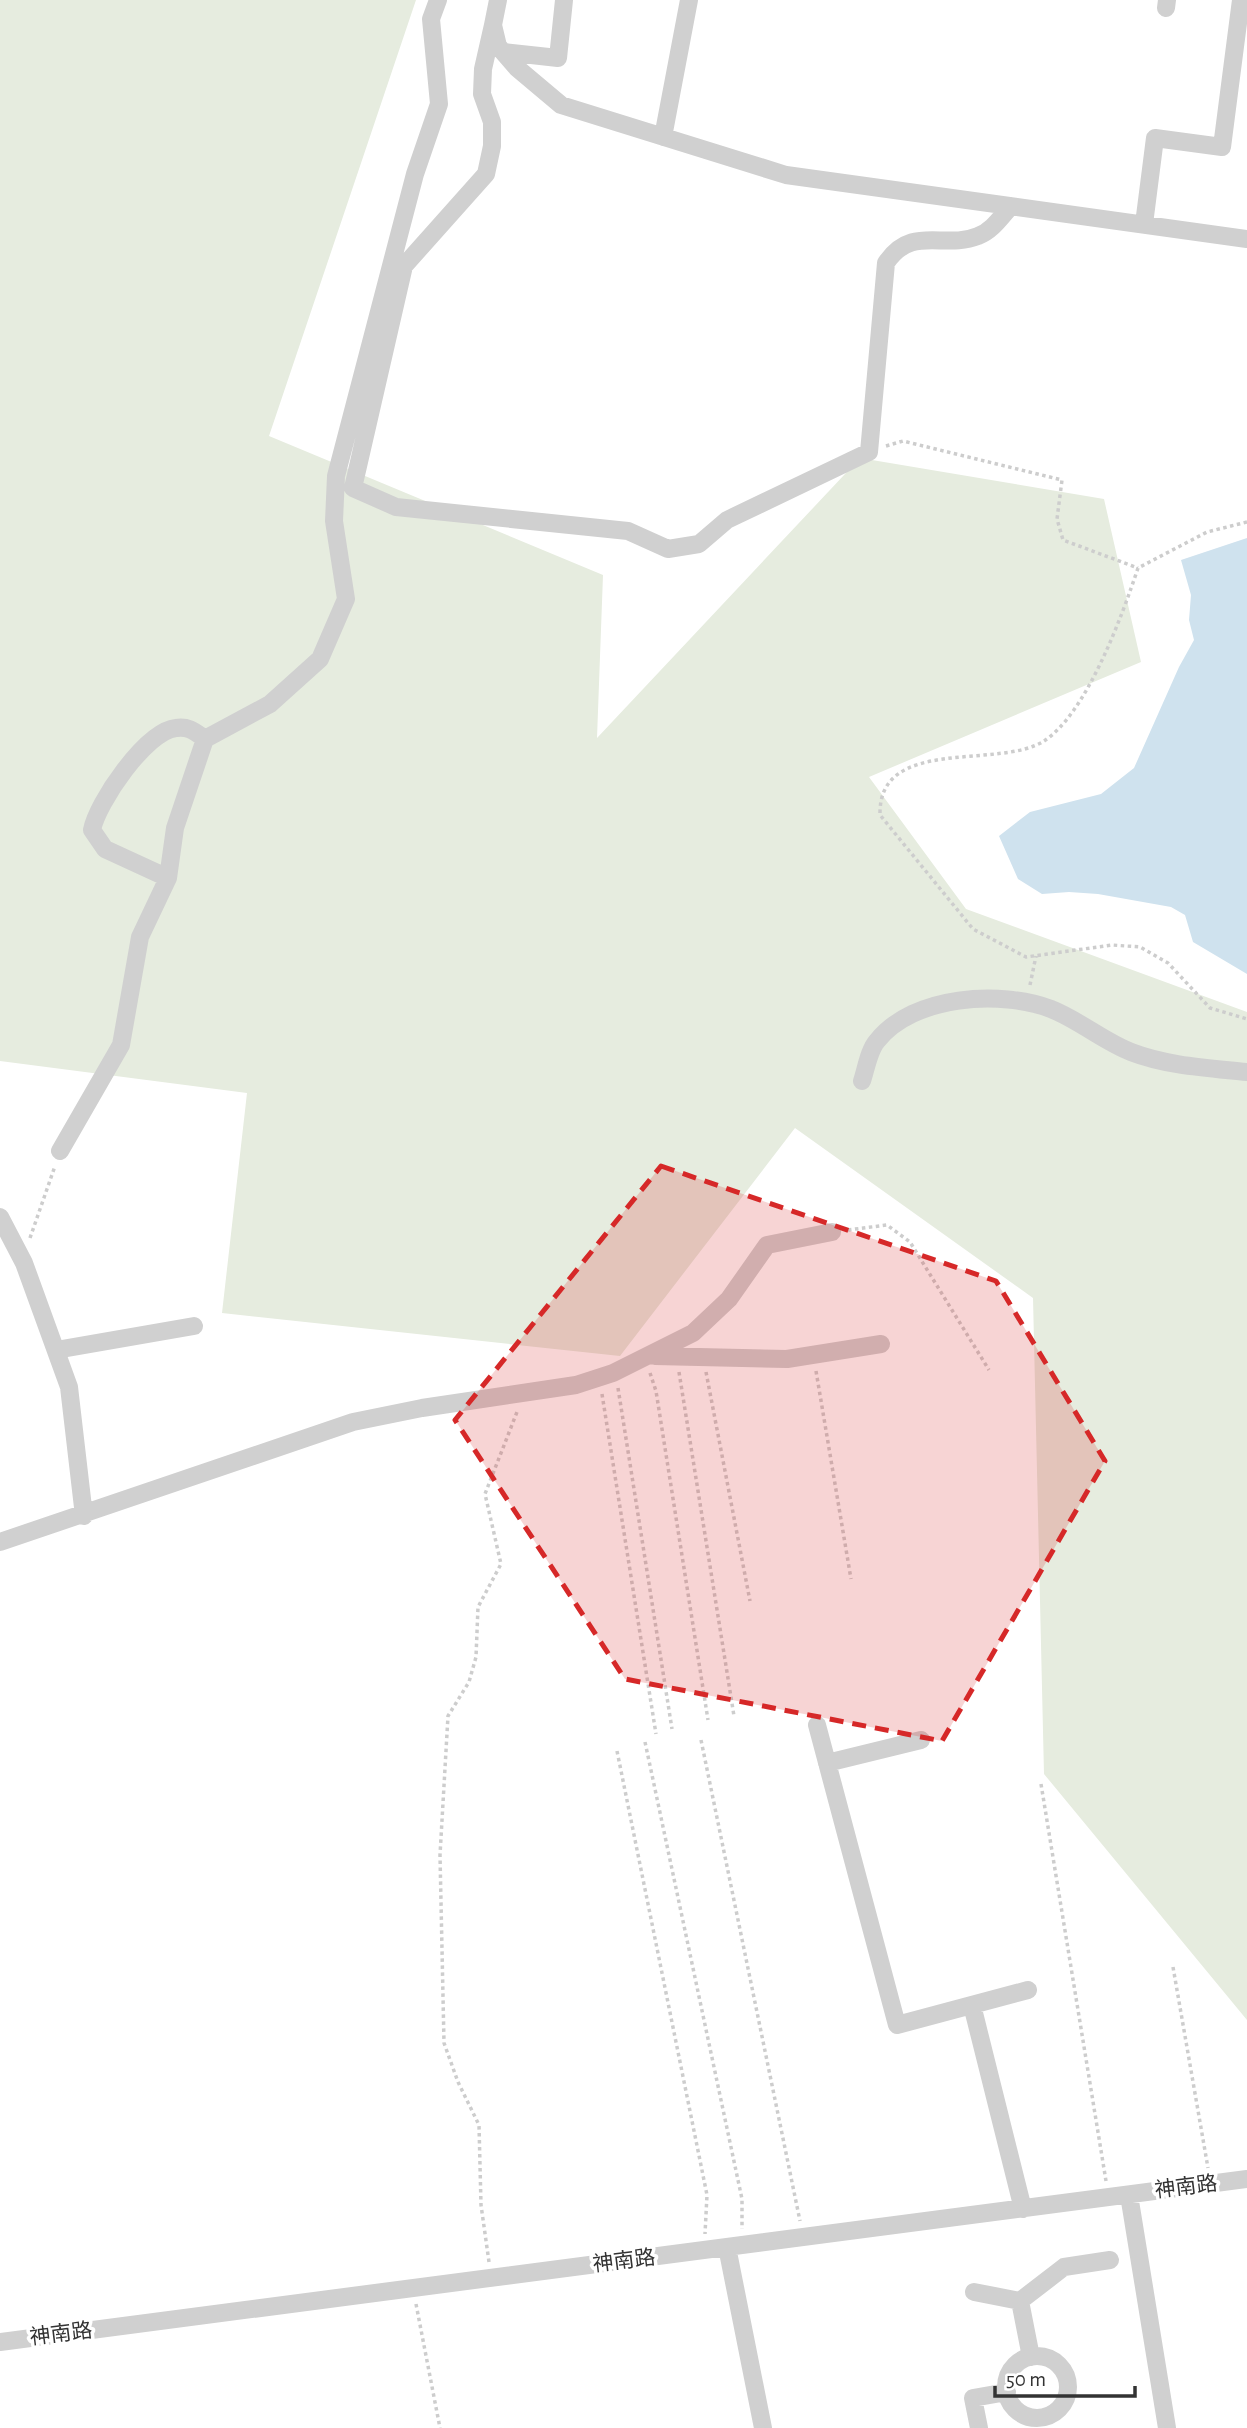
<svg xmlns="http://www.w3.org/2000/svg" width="1247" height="2428" font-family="'Alegreya Sans','Noto Sans SC',sans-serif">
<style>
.green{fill:#e6ecdf}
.water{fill:#cfe2ee}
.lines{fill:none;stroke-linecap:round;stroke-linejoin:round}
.path{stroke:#cdcdcd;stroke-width:3.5;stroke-dasharray:3.5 3.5;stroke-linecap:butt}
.minor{stroke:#d0d0d0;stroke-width:18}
.marked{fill:#d62828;fill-opacity:0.2;stroke:#d62828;stroke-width:5;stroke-dasharray:14 9;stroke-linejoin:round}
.labels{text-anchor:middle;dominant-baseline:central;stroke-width:7;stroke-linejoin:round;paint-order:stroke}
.street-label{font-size:21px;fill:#333;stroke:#fff}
</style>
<rect width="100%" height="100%" fill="#fff"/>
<path class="green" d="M0,0H416L269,436L603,575L597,738L860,458L1104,499L1141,662L869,777L966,909L1247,1012V2020L1044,1774L1033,1298L795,1128L620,1356L222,1313L247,1093L0,1061Z"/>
<path class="water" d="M1247,538V974L1193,942L1185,915L1171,907L1098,894L1069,892L1042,894L1018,879L999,836L1030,812L1101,794L1134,768L1179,667L1194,640L1189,620L1191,595L1181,560Z"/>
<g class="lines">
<path class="path" d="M886,446L903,441L1062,480L1057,519L1063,540L1138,568
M1247,522L1207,532L1138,568C1122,616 1087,713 1044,741C999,770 878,735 880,815L973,929L1026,957L1112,945L1140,947L1168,963L1210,1008L1247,1019
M1030,985L1036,956
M848,1230L887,1225L910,1242L989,1370
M30,1238L55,1166
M816,1371L851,1579
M679,1372L734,1716
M706,1372L750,1601
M650,1373L656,1391L708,1720
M618,1388L672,1729
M602,1394L656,1734
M701,1740L800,2221
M645,1742L742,2199V2229
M617,1751L707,2195L705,2234
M1041,1784L1106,2181
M1173,1967L1208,2168
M489,2262L481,2205L479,2125L458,2082L444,2043L440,1855L448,1716L469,1682L476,1657L478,1607L501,1564L485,1494L517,1412
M416,2304L440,2428"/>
<path class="minor" d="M498,0L493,25L498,46L517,68L561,105L786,175L1247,239
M1166,8L1167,0
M493,25L483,69L482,94L492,122V146L486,174L404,266L353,488L396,507L628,531L668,549L699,544L727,520L869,452L886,263C912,224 944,250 978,236C992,231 1001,217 1011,206
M504,52L558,58L564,0
M663,137L689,0
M1144,224L1155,138L1222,147L1241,0
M168,878L105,849L92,830C97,803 146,731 176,728C189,726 195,732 205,739
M862,1081C866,1069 869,1050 877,1041C913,995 1001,990 1051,1009C1079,1020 1103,1041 1131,1052C1167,1066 1209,1068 1247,1072
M60,1151L121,1045L140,937L168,878L175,828L205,739L270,704L320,659L346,599L334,521L336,476L415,174L439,104L431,19L438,0
M0,1217L24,1263L69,1387L84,1516
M56,1350L194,1326
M655,1356L787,1359L881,1344
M0,1542L353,1422L422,1408L576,1385L613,1373L693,1333L729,1299L767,1245L832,1232
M817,1725L897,2025L1028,1990
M827,1763L921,1740
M972,2005L1023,2209
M1129,2195L1167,2428
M727,2247L763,2428
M974,2292L1020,2301L1064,2267L1110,2260
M1020,2301L1031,2357
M0,2342L1247,2179
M1006 2387a31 31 0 1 1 62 0a31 31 0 1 1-62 0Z
M979,2428L973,2398L1007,2392"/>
</g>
<path class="marked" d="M661,1166L996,1281L1105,1461L942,1741L625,1679L455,1420Z"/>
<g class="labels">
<g class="street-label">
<text transform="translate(1186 2187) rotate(-7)">神南路</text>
<text transform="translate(624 2261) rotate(-7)">神南路</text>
<text transform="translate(61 2334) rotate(-7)">神南路</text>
</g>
</g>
<path d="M995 2386v10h140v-10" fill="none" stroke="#333333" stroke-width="3.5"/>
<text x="1006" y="2386" font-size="21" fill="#333333" stroke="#ffffff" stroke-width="5" paint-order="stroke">50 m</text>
</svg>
